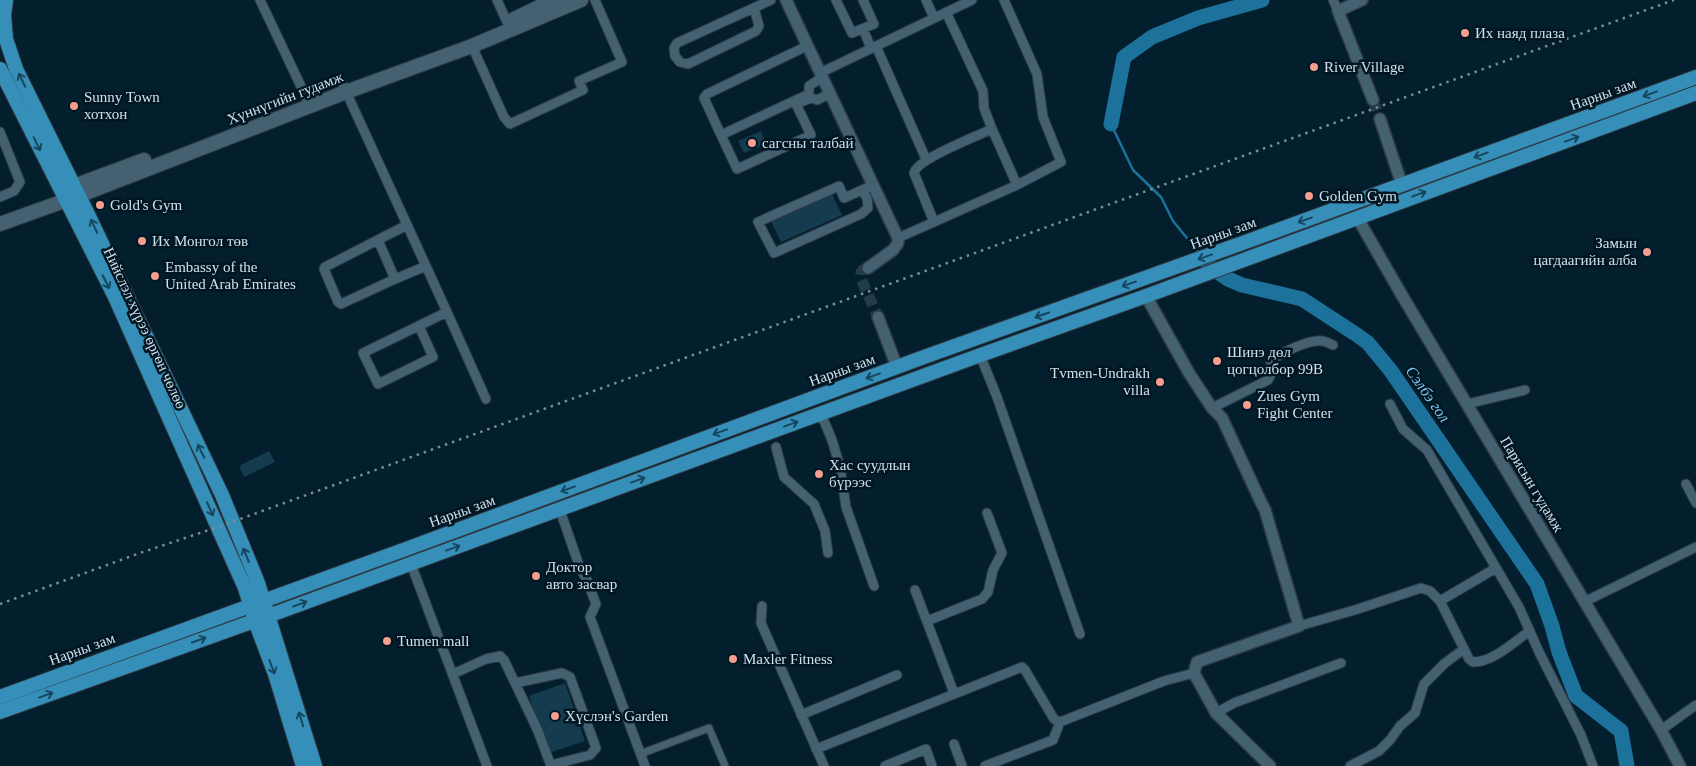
<svg xmlns="http://www.w3.org/2000/svg" width="1696" height="766" font-family="Georgia,serif">
<style>
.green{fill:#153b4e}
.lines{fill:none;stroke-linecap:round;stroke-linejoin:round}
.stream{stroke:#1c729a;stroke-width:2.5}
.river{stroke:#1c729a;stroke-width:15}
.tertiary-tunnel{stroke:#223c49;stroke-width:11;stroke-dasharray:11 5.5;stroke-linecap:butt}
.pedestrian-casing{stroke:#2e3842;stroke-width:9}
.minor-casing{stroke:#2e3842;stroke-width:11}
.tertiary-casing{stroke:#2e3842;stroke-width:14}
.secondary-casing{stroke:#2e3842;stroke-width:16}
.primary-casing{stroke:#2e3842;stroke-width:16}
.pedestrian{stroke:#446172;stroke-width:7}
.minor{stroke:#446172;stroke-width:9}
.tertiary{stroke:#446172;stroke-width:11}
.secondary{stroke:#446172;stroke-width:14}
.primary{stroke:#368fb8;stroke-width:14}
.rail{stroke:#788d99;stroke-width:2.5;stroke-dasharray:2.5 5;stroke-linecap:butt}
.oneway{stroke:#16465f}
.poi-dot{fill:#f59d8e;stroke:#001623;stroke-width:2}
.labels{text-anchor:middle;dominant-baseline:central;stroke-width:5;stroke-linejoin:round;paint-order:stroke}
.poi-label{font-size:15px;fill:#d0e0ea;stroke:#001623;text-anchor:start}
.street-label{font-size:15px;fill:#d0e0ea;stroke:#001623}
.water-label{font-size:16px;font-style:italic;fill:#80c9f1;stroke:#001623}
</style>
<rect width="100%" height="100%" fill="#031f2d"/>
<path class="green" d="M761,131L766,144L744,153L738,141Z
M832,194L842,215L781,242L771,221Z
M269,451L275,462L244,477L239,466Z
M565,683L585,741L548,753L529,696Z"/>
<g class="lines">
<path class="stream" d="M1111,124L1133,170L1161,197L1173,221L1200,254"/>
<path class="river" d="M1111,124L1124,57L1152,37L1198,18L1262,0
M1208,265L1228,279L1242,285L1302,299L1357,335L1368,343L1391,371L1537,584L1552,626L1559,652L1576,696L1621,731L1627,766"/>
<path class="tertiary-tunnel" d="M1373,100L1380,119
M868,268C861,269 860,273 861,279L878,317"/>
<defs>
<path id="pedestrian" d="M640,754L709,728L725,766"/>
<path id="minor" d="M260,0L307,99
M497,0L507,22
M836,0L852,33L874,24L863,0
M926,0L934,18
M1004,0L1037,74L1043,117L1061,162L1017,185
M1333,0L1338,11
M754,8L759,26L756,31L688,64L680,62L675,56L674,48L677,43L771,0
M863,29L871,48
M472,46L504,117L510,124L583,90L579,81L622,62L595,0
M876,46L926,159
M820,73L972,0
M823,80H818L809,86V94L721,135L737,169L811,135L796,104L811,98L817,100L825,96L828,92
M343,85L447,312L486,399
M0,132L20,182L14,191L0,197
M721,135L704,98L707,94L807,46
M862,190L867,198L868,208L861,214L774,253L758,222L839,186L844,198C854,194 863,189 874,185
M934,222L914,173C917,159 977,136 992,129
M898,238L1017,185L992,129L984,108L983,91L946,12
M378,240L395,279L341,304L338,302L324,269L325,267L407,225
M395,279L426,266
M419,326L433,357L378,384L363,353L447,312
M980,355L997,397L1080,634
M1390,404L1403,429L1427,450L1519,607L1540,654L1581,735L1593,766
M1467,404L1525,390
M1212,408L1268,380L1271,374V362C1279,353 1310,339 1322,341C1326,341 1330,344 1333,345
M817,415L824,421L832,440L840,467L846,507L874,586
M776,447L784,477L814,504L825,531L828,553
M1686,484L1696,503
M562,516L580,568L587,580L596,604L590,617L645,766
M411,564L487,766
M915,590L954,693
M1440,601L1464,649
M1584,602L1696,547
M762,606L761,623L824,766
M927,621L982,599L988,592L993,570L1002,553L987,513
M1299,626L1358,609L1421,588L1430,591L1440,601L1496,568
M453,674L486,659L500,656L504,660L538,731L551,766
M515,683L562,673L570,677L596,748L590,755L551,765
M1216,713L1234,703L1341,663
M801,715L897,675
M1661,730L1696,705
M954,744L962,766
M816,749L1022,667L1025,670L1054,719L1060,722L1164,681L1194,673
M885,766L926,749L932,766
M985,766L1053,740L1060,722
M1350,766L1379,751L1390,740L1400,726L1415,713L1424,684L1445,663L1464,649L1469,659L1473,662C1494,662 1513,642 1530,631"/>
<path id="tertiary" d="M786,0L898,238V243L893,250L868,268
M1362,0L1338,11L1373,100
M1380,119L1402,185
M1357,217L1400,292L1661,730L1680,766
M1146,296L1189,373L1212,408L1222,418L1259,498L1265,510L1299,626L1197,662L1194,673L1216,713L1270,766
M878,317L897,367"/>
<path id="secondary" d="M514,19L554,0
M63,190L144,160
M0,224L78,196L346,92L472,46L581,0"/>
<path id="primary" d="M6,0L4,15L6,39L16,69L84,206L222,495L258,583L315,766
M0,69L114,295L245,588L255,621L275,674L303,766
M0,697L406,549L924,357L1251,240L1696,77
M0,712L268,616L975,357L1146,296L1696,93"/>
</defs>
<use href="#pedestrian" class="pedestrian-casing"/>
<use href="#minor" class="minor-casing"/>
<use href="#tertiary" class="tertiary-casing"/>
<use href="#secondary" class="secondary-casing"/>
<use href="#primary" class="primary-casing"/>
<use href="#pedestrian" class="pedestrian"/>
<use href="#minor" class="minor"/>
<use href="#tertiary" class="tertiary"/>
<use href="#secondary" class="secondary"/>
<use href="#primary" class="primary"/>
<path class="rail" d="M0,604L140,553L218,527L1674,0"/>
</g>
<defs><path id="oneway-shaft" d="M-6 0H5M1.5-3L5.5 0L1.5 3" fill="none" stroke-width="1.6" stroke-linecap="round" stroke-linejoin="round" transform="scale(1.25)"/></defs>
<g class="oneway">
<use href="#oneway-shaft" transform="translate(22 80) rotate(-116)"/>
<use href="#oneway-shaft" transform="translate(1650 94) rotate(160)"/>
<use href="#oneway-shaft" transform="translate(1572 139) rotate(-20)"/>
<use href="#oneway-shaft" transform="translate(37 144) rotate(64)"/>
<use href="#oneway-shaft" transform="translate(1481 155) rotate(160)"/>
<use href="#oneway-shaft" transform="translate(1419 194) rotate(-20)"/>
<use href="#oneway-shaft" transform="translate(1305 220) rotate(160)"/>
<use href="#oneway-shaft" transform="translate(94 226) rotate(-115)"/>
<use href="#oneway-shaft" transform="translate(1205 257) rotate(160)"/>
<use href="#oneway-shaft" transform="translate(106 282) rotate(63)"/>
<use href="#oneway-shaft" transform="translate(1129 284) rotate(160)"/>
<use href="#oneway-shaft" transform="translate(1042 315) rotate(161)"/>
<use href="#oneway-shaft" transform="translate(873 376) rotate(160)"/>
<use href="#oneway-shaft" transform="translate(791 424) rotate(-20)"/>
<use href="#oneway-shaft" transform="translate(720 432) rotate(160)"/>
<use href="#oneway-shaft" transform="translate(201 451) rotate(-116)"/>
<use href="#oneway-shaft" transform="translate(638 480) rotate(-20)"/>
<use href="#oneway-shaft" transform="translate(568 489) rotate(160)"/>
<use href="#oneway-shaft" transform="translate(210 509) rotate(66)"/>
<use href="#oneway-shaft" transform="translate(453 548) rotate(-20)"/>
<use href="#oneway-shaft" transform="translate(246 555) rotate(-112)"/>
<use href="#oneway-shaft" transform="translate(300 604) rotate(-20)"/>
<use href="#oneway-shaft" transform="translate(199 640) rotate(-19)"/>
<use href="#oneway-shaft" transform="translate(272 667) rotate(69)"/>
<use href="#oneway-shaft" transform="translate(46 695) rotate(-20)"/>
<use href="#oneway-shaft" transform="translate(301 719) rotate(-107)"/>
</g>
<g class="poi-dot">
<circle cx="1465" cy="33" r="5"/>
<circle cx="1314" cy="67" r="5"/>
<circle cx="74" cy="106" r="5"/>
<circle cx="752" cy="143" r="5"/>
<circle cx="1309" cy="196" r="5"/>
<circle cx="100" cy="205" r="5"/>
<circle cx="142" cy="241" r="5"/>
<circle cx="1647" cy="252" r="5"/>
<circle cx="155" cy="276" r="5"/>
<circle cx="1217" cy="361" r="5"/>
<circle cx="1160" cy="382" r="5"/>
<circle cx="1247" cy="405" r="5"/>
<circle cx="819" cy="474" r="5"/>
<circle cx="536" cy="576" r="5"/>
<circle cx="387" cy="641" r="5"/>
<circle cx="733" cy="659" r="5"/>
<circle cx="555" cy="716" r="5"/>
</g>
<g class="labels">
<g class="poi-label">
<text x="1475" y="33">Их наяд плаза</text>
<text x="1324" y="67">River Village</text>
<text x="84" y="97">Sunny Town<tspan x="84" dy="17">хотхон</tspan></text>
<text x="762" y="143">сагсны талбай</text>
<text x="1319" y="196">Golden Gym</text>
<text x="110" y="205">Gold's Gym</text>
<text x="152" y="241">Их Монгол төв</text>
<text x="1637" y="243" text-anchor="end">Замын<tspan x="1637" dy="17">цагдаагийн алба</tspan></text>
<text x="165" y="267">Embassy of the<tspan x="165" dy="17">United Arab Emirates</tspan></text>
<text x="1227" y="352">Шинэ дөл<tspan x="1227" dy="17">цогцолбор 99В</tspan></text>
<text x="1150" y="373" text-anchor="end">Tvmen-Undrakh<tspan x="1150" dy="17">villa</tspan></text>
<text x="1257" y="396">Zues Gym<tspan x="1257" dy="17">Fight Center</tspan></text>
<text x="829" y="465">Хас суудлын<tspan x="829" dy="17">бүрээс</tspan></text>
<text x="546" y="567">Доктор<tspan x="546" dy="17">авто засвар</tspan></text>
<text x="397" y="641">Tumen mall</text>
<text x="743" y="659">Maxler Fitness</text>
<text x="565" y="716">Хүслэн's Garden</text>
</g>
<g class="street-label">
<text transform="translate(1603 94) rotate(-20)">Нарны зам</text>
<text transform="translate(285 98) rotate(-21)">Хүннүгийн гудамж</text>
<text transform="translate(1223 233) rotate(-20)">Нарны зам</text>
<text transform="translate(145 328) rotate(65)">Нийслэл хүрээ өргөн чөлөө</text>
<text transform="translate(842 370) rotate(-20)">Нарны зам</text>
<text transform="translate(1532 484) rotate(59)">Парисын гудамж</text>
<text transform="translate(462 511) rotate(-20)">Нарны зам</text>
<text transform="translate(82 649) rotate(-20)">Нарны зам</text>
</g>
<g class="water-label">
<text transform="translate(1428 394) rotate(55)">Сэлбэ гол</text>
</g>
</g>
</svg>
